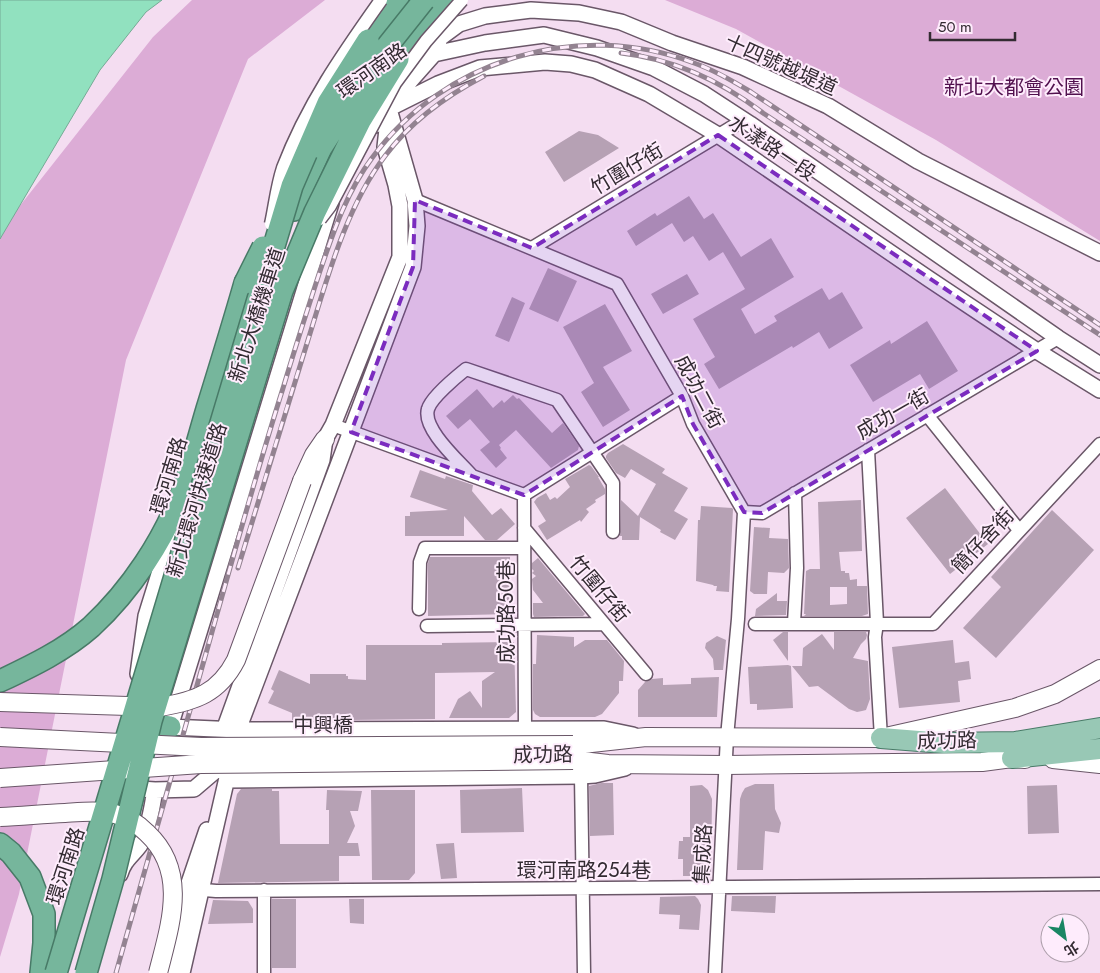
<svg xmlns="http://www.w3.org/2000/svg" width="1100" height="973" font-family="Jost,'Noto Sans TC',sans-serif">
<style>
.green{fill:#dcacd6}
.water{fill:#91e1bf;stroke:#75aa95}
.building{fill:#b6a1b4;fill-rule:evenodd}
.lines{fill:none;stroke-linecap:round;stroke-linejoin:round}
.minor-casing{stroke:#6a5768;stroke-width:15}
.tertiary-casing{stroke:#6a5768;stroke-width:18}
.secondary-casing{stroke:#6a5768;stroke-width:20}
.primary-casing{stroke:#487a67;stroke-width:22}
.trunk-casing{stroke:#487a67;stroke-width:24}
.minor{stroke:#fff;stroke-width:12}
.tertiary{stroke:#fff;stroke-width:15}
.secondary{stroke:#fff;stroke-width:18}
.primary{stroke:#98c8b5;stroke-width:20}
.trunk{stroke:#76b69c;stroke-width:21}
.rail-casing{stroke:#938391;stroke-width:5}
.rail{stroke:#feecfc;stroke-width:3;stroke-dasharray:9;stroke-linecap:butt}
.minor-bridge-casing{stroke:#6a5768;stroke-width:15;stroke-linecap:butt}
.secondary-bridge-casing{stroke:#6a5768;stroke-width:20;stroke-linecap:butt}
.trunk-bridge-casing{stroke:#487a67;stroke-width:24;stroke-linecap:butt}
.minor-bridge{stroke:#fff;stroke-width:12}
.secondary-bridge{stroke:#fff;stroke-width:18}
.trunk-bridge{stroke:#76b69c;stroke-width:21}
.marked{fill:#7b2cbf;fill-opacity:0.2;stroke:#7b2cbf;stroke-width:4;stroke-dasharray:10 6;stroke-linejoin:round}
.labels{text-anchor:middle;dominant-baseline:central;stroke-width:4;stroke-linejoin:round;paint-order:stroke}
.street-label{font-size:20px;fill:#332b32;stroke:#feecfc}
.park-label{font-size:20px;fill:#51104e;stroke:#feecfc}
</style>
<rect width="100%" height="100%" fill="#f4ddf1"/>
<path class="green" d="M192,0H325L248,59L126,360L19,894L0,957V231L153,37Z
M665,0H1100V241L936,140L736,29Z"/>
<path class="water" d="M0,0H162L146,12L100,70L0,239Z"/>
<path class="building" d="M579,131L598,135L619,148L564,182L545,152Z
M689,196L704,219L713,213L741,257L771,238L794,277L741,309L755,334L777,321L774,316L822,288L829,300L842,292L863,328L829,349L819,332L793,348L792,346L719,389L704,364L715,357L693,319L745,289L723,252L709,261L693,236L684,242L672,223L636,246L627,231L655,213L657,216Z
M548,268L577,281L558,322L529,309Z
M687,274L699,294L663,314L651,294Z
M512,297L525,303L509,342L495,336Z
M605,304L632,351L603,367L630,410L603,427L581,392L594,383L563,327Z
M927,321L958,371L929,389L920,374L873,402L850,365L890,340L891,344Z
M477,389L493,408L502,400L504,403L513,395L517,399L519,398L552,433L563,423L579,446L578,450L551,468L516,430L499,445L501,448L500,449L507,458L496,468L480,450L490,442L470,419L458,429L446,416Z
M623,444L665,469L662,473L688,488L674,511L688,519L675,540L660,532L661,530L640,517L639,540H622V536H620L621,500L638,516L656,484L631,469L625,478L616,473L606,458V456L608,453Z
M589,465L591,466L599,477H598L605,489V494L595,500L596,502L586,509L589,512L581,522L580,520L547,540L538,526L546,521L534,502L537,498L546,493L550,500L555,497L557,499L570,487L565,479Z
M420,470L445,479L446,476L473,485L472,491L492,515L501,508L515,524L497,540H485L464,516V536H405V516H410V512L448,510L410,497Z
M945,488L988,544L950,574L906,518Z
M861,500L862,551L839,552L841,571H845V573H849L850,580L857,579V586H867L868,614L862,616H804L806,614H804L806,571L810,569H820L818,502ZM830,587H847V604L830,605Z
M701,506L732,508L733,509L729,592L716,591L717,586H714L713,585L696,581L698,520H700Z
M1052,510L1094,550L996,658L963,628L1001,587L991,577Z
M754,527L770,528L769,538L788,539L789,568L784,573L768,572L767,594H754L750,591Z
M430,557H510V614L428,616V563Z
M538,558L585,614L583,616L534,617L533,614V603H543L533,590L532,579L536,576L532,573L534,571L532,569V563Z
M777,593V601H787L786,615L755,616L756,609Z
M783,632H788V661L773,640Z
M834,632H866L867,635L866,639L861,644L853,658L868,661L870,699L866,710L862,711L857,712L849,709L818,686L809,687L792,666H802L803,648L822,634L834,650Z
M537,635L574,637V647L585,640H607L624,661L623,681H619V693L602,714L595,717H540L535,714L533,710V664H536Z
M717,636L726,640L723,670H714L713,659L705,648L706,643Z
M953,640L955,663L969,661L971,679L958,681L960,702L899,708L892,647Z
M514,642L516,712L509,718H449L458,699L470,691L482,708V681L495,672L435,673V719L351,720V718L292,720V713L268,703L274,691L271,689L279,670L310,684V674H346V676H348V679L366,680V645H442V643Z
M788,665L791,666L793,708L757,710V704H750L748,667Z
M719,677L717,717H638V690L645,682L652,679L663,678V685L691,684V678Z
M601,783H613L614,835L590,836L589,786Z
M755,784H774L775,809L781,823L779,833L765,831L763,870H737L740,799L742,793L745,788Z
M702,785L708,790L712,799L711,876H683V859H678L679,841H683V837H690V786Z
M1057,785L1059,833L1028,834L1027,786Z
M522,788L524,832L461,833L460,790Z
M241,789H272V791H279L280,844H329V810H326L327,790L362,791L358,811H350L355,826L347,843H358L360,856H339V881L218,883L237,794Z
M371,790H415V873L409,880H372Z
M454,843L457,878L441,879L436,844Z
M695,896L698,899L701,905L699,930L679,929L680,915L659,914L660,897Z
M732,896H776L775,913L731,911Z
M272,899H296V968H272Z
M349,899H364V924L350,923Z
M213,900L248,901L253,909V923L208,924Z"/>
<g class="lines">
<defs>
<path id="minor" d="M415,200L617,284L682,396L693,424L744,512L738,619L727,737L715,973
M532,248L742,121
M927,415L1019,530
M333,425L524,495
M868,450L877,623L875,637L881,738
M472,476C459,461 422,429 428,409C431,398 456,377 466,369L557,400L613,483V532
M524,495L525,729
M524,495L682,396
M744,512L762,513L1058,338
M524,528L646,674
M419,609L420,562L425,548H524
M794,623L797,568L795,493
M755,624H933L1100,444
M427,626L604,624
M581,776L584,973
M192,889L216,891C510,890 805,888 1100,884
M264,890V973"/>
<path id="tertiary" d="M428,57L434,54L485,43L544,35L597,48L654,68L704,94L750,124L1058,338L1100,365
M392,107L438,84L480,68L545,62L571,64L595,70L649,94L718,135L929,279L1037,351L1100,390
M375,125L411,80L434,54L440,38L459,24L485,16L531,10L579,13L621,22L672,43L743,67L828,106L918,161L1100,253
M331,203L170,727L238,730L604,729L633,735
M138,674L146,616L174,526
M224,730L322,460L325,439L333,425L400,257V206L396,185L385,147L388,120
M227,780L581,776L595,775L625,768
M112,787L155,790L194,789L228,760
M120,874C124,860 132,856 140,845C149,831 152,806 155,790
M167,973L187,889L207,830
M182,973L238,730L413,267L417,226L415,200L389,109"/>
<path id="secondary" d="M302,481L314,455L325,439
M573,745L646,737L881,738L1015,708L1055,694L1100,669
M1053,759L1100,764
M573,760L608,764L726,765L982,762L1012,758L1025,759"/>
<path id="primary" d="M881,738L944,743L1015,742L1100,728
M1012,758L1100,749"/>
<path id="trunk" d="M368,40L398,0
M398,59L421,28L446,0
M294,210L300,194L321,148
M0,681C32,666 65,650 91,627C131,590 164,540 183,489C192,463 199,436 207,409C220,367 233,325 245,283
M147,724L170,727
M0,844L11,853L30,877L44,914V943L41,973"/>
</defs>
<use href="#minor" class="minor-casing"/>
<use href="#tertiary" class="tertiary-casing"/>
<use href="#secondary" class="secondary-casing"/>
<use href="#primary" class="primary-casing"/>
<use href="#trunk" class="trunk-casing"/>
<use href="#minor" class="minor"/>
<use href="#tertiary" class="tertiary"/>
<use href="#secondary" class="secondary"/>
<use href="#primary" class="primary"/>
<use href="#trunk" class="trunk"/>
<defs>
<path id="rail" d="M621,53C674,59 721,81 763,113L1100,335
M238,568C261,492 284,416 308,340C327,279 346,207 385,156C411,121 446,96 484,76
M116,973C148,859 180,746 212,632C235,550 258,467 284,385C295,348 307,311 319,274C333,233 346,193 372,158C444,59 579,19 694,63C714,70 733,81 751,92L1100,325"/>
</defs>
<use href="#rail" class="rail-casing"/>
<use href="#rail" class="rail"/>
<defs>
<path id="minor-bridge" d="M320,219L330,206L395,83L426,41L462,0
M271,224C275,206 277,186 283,168C307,105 342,55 381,0"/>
<path id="secondary-bridge" d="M0,702L160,707C196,701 219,693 236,660L302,481
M0,737L201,747L573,745
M0,778L201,764L573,760
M0,817C22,816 43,814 65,813C81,812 99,810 115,814C127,817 138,824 147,833C189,872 170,925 158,973"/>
<path id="trunk-bridge" d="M321,148L385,49L424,0
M245,283L263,247
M56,973L292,186L328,103L368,40
M86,973L113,879L151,721L282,291L315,212L360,121L398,59"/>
</defs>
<use href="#minor-bridge" class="minor-bridge-casing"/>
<use href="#secondary-bridge" class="secondary-bridge-casing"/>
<use href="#trunk-bridge" class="trunk-bridge-casing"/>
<use href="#minor-bridge" class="minor-bridge"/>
<use href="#secondary-bridge" class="secondary-bridge"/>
<use href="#trunk-bridge" class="trunk-bridge"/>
</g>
<path class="marked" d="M718,135L1037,351L762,513L744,512L693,424L682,396L524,495L351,432L413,267L415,200L532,248Z"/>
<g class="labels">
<g class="street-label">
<text transform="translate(781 65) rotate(24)">十四號越堤道</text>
<text transform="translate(372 71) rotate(-35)">環河南路</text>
<text transform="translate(772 148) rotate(34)">水漾路一段</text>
<text transform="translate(627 169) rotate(-31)">竹圍仔街</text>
<text transform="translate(257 315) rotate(-72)">新北大橋機車道</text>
<text transform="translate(699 392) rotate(62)">成功二街</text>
<text transform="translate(893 414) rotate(-30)">成功一街</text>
<text transform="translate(169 476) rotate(-73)">環河南路</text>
<text transform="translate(197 500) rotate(-73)">新北環河快速道路</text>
<text transform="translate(983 541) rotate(-47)">簡仔舍街</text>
<text transform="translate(599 589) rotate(50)">竹圍仔街</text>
<text transform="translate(506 612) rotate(-90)">成功路50巷</text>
<text x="323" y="725">中興橋</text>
<text transform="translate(947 741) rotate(-1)">成功路</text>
<text transform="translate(543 755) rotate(-1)">成功路</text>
<text transform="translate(703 854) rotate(-87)">集成路</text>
<text transform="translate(66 866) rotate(-72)">環河南路</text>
<text x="584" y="870">環河南路254巷</text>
</g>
<g class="park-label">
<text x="1014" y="87">新北大都會公園</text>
</g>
</g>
<g transform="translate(1065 938) rotate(149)"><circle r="24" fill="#feecfc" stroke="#ad9fab"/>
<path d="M0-4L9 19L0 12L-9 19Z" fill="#1a8664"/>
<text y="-8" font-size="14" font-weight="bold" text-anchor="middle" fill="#332b32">北</text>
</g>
<path d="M930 32v8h85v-8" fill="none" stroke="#332b32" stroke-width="2.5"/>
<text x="938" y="32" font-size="15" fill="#332b32" stroke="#feecfc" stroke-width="4" paint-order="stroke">50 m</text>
</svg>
